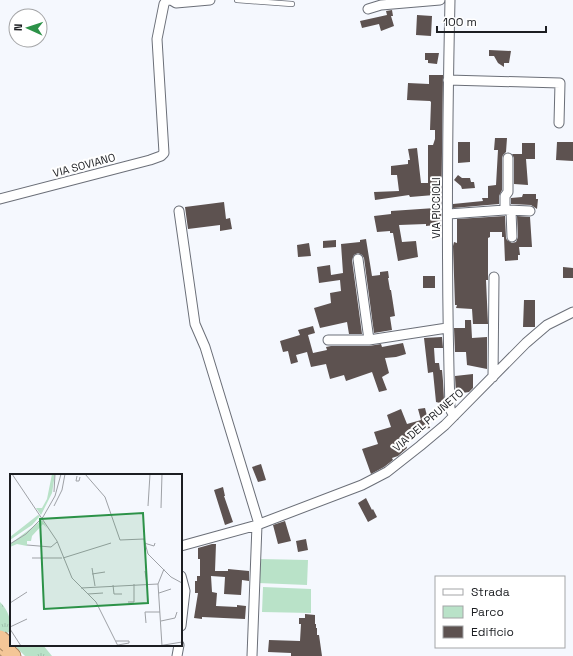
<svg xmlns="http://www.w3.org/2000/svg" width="573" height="656" font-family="'Space Grotesk',sans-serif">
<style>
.grass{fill:url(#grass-tufts)}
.green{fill:#b9e2c8}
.building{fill:#5d5250}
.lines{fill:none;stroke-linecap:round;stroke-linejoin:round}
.service-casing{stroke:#6b6f78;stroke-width:6}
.minor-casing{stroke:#6b6f78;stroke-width:11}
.trunk-casing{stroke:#a6815d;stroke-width:17}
.service{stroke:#fff;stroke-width:4.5}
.minor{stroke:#fff;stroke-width:9}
.trunk{stroke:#f4c697;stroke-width:15}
.trunk-bridge-casing{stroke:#a6815d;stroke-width:17;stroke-linecap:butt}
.trunk-bridge{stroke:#f4c697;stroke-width:15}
.labels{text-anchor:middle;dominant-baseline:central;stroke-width:4;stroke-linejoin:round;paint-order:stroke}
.street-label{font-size:11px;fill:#1c1e22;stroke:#fff}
.inset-road{fill:none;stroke:#9ea1a6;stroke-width:1}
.view{fill:#2c9248;fill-opacity:0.15;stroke:#2c9248;stroke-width:2}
.inset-edge{fill:none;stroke:#1c1e22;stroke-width:2}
</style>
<defs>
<pattern id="grass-tufts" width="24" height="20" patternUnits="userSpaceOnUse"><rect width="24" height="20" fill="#b9e2c8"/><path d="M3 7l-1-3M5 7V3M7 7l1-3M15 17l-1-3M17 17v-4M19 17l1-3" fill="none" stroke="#9ec1ac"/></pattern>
</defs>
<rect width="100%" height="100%" fill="#f5f8fe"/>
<path class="grass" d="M0,602C8,610 11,619 11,631L3,635L0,632Z
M14,645H43L52,656H25Z"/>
<path class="green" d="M259,559L308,560L307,585L258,583Z
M263,587L311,589V613L262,612Z"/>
<path class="building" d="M392,10L393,16H391L394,26L381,31L379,24L362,28L360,21L387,15L386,11Z
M417,15L432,16L431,36L416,35Z
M489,50L511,51L509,63H504V67L498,63L494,56H489Z
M425,53H439L437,64L428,63V60H425Z
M429,75H443L441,229H435V225L426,226V224L399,225L402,242L416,241L418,257L398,261L393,233H390V231L377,232L374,216L391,214V211L435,208L434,195L410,197L409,195L375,200L374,192L399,191L397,175H391V166L408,164V160H410L408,149L417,148L421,183H428V145H433L435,139V130H430L431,102L430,101L407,100L408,83L429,84Z
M495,138H507L506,152L503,155L502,158V190L499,196V204L453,208V204L483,201L482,198H488V186L496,185L498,150H494Z
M458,142H470V162L458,163Z
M557,142H573V161L556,160Z
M522,143H535V159H526L528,185L514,184V158L512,154H522Z
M458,175L462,178H470L471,182H474L475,188L462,189L461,186L454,180Z
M523,194H536V199H538L537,209L531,205L511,204V198L522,197Z
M224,202L226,219L230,218L232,229L220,231V225L188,229L185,207Z
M505,216L506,238L507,240L512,243L516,242L518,237L517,216L530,217L532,247H519L520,255H518V260L505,261L504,237H502V232H490V237L488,238V280H486L488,324H473L472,309L456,308L457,305H455L453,246L454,242L457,243V219Z
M366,239L372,276L380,275V272L388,271L389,278H388L390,290H391L395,316L390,317L392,330L374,333L364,258L362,255L358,253L354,255L352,260L362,334H349L347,322L320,328L314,308L331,303L330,293L341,291L340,280L319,283L317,267L330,265L331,275L343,273L341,244L360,242V240Z
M336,240V247L323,248V241Z
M309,243L311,256L298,257L297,245Z
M563,267L573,268V278H563Z
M423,276H435V288H423Z
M524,300H535V327H523Z
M465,320H471L472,338L487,337V369L467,365L466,352H455L454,328H465Z
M313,326L315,333L308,335L313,353L327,350L326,347L331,346H369L381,344L382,347L403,343L406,354L396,357L385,358L389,373L382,377L387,390L379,392L372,372L346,381L344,375L330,379L326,364L311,367L307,352L296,355L298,362L291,364L288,351L283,352L280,341L300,335L298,330Z
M442,337L443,348H434L435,363H439L440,370H442L443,381L444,400L440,403L436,402L433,372L428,373L424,338Z
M473,374V388L469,392L456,394L455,376Z
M425,408L430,428L424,429V428L408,432L411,438L405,441L407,448L398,456L392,458L393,460L384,467L371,474L362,449L378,444L374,432L391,427L387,415L401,409L407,424L421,420L418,409Z
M261,464L266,480L258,482L252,467Z
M223,487L225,496H224L233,522L225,525L214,490Z
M366,498L372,510L373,509L377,517L368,522L358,503Z
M285,521L291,541L278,544L273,525Z
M306,539L308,550L298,552L296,541Z
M212,544H216L215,571H228V569L249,571V581L242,580L241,595L224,594L225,577L211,576L212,592L217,593L216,606L237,607V605L246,606L245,619L202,617V619L194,618L198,593H195V581H197V576H200V559H198V548Z
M305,614L315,615V624H316V628H317V635H319L322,656H291V653L268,652L269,640L300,641L301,624H299V618H305Z"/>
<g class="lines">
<defs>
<path id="service" d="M237,0L292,4"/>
<path id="minor" d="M171,0L176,3L210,0
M450,0C447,136 446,273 450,409L454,416
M368,9L381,5L440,0
M448,80L560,83L559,123
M0,199L150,160L161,156L164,153L157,39L164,4L166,1L170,0
M506,210L530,211
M179,211L195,324L205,347L259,524
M511,211L512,237
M448,214L505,210V196L508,192V158
M358,259L369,340
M328,340H369L447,328
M493,377L494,277
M181,546L257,525L362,485L387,472L420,446L445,425L526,343L547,325L573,312
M181,576L185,591L181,626
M177,656L179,645
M252,656L257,525"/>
<path id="trunk" d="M0,644L13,656"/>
</defs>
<use href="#service" class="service-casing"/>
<use href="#minor" class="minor-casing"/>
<use href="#trunk" class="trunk-casing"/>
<use href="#service" class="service"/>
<use href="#minor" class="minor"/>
<use href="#trunk" class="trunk"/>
<defs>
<path id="trunk-bridge" d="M0,638L8,645"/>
</defs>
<use href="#trunk-bridge" class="trunk-bridge-casing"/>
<use href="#trunk-bridge" class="trunk-bridge"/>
</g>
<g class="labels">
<g class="street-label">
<text transform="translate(84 165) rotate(-15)">VIA SOVIANO</text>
<text transform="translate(436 208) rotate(-90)">VIA PICCIOLI</text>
<text transform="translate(428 420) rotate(-41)">VIA DEL PRUNETO</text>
</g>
</g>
<g transform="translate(10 474)">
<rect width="172" height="172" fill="#f5f8fe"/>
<path d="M42,0H45L42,19L31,41L26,34H32L37,25ZM28,41L30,42L22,51L0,66V63ZM32,46L37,54L33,50L22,62L21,67H17V72L7,70L0,73V70Z" fill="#b9e2c8"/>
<path class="inset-road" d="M2,0L47,67L62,104L86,128L108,172M75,0L95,23L110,66L134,65L138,80L161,103L172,109M67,2L66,7H69L70,3M44,18L45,0M44,32L52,16L55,0M138,32L140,0M151,34L152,0M134,69L144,72L145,69M0,70L16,60L33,43L45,22L51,0M17,71L41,73L47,68M22,84H52M53,84L101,69M82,94L85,112M135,97L137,110M82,100L95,98M148,110L154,95M103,111L104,120H112M71,114L148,110L152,172M149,119L161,115M78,120L93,119M118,128H124V110M0,129L17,118M151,147L165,144L167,138M136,149L135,138H150M0,153L17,145M0,155L11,172M106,167H119V169L108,171M148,172L172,168"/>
<path class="view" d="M133,39L138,129L34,135L30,45Z"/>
<rect width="172" height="172" class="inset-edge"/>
</g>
<rect x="435" y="576" width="130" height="72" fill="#ffffff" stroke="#a4a5a7"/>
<rect x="443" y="589" width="20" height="6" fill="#ffffff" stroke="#a4a5a7"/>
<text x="471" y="596" font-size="12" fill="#1c1e22">Strada</text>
<rect x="443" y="606" width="20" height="12" fill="#b9e2c8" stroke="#a4a5a7"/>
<text x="471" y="616" font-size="12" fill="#1c1e22">Parco</text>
<rect x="443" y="626" width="20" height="12" fill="#5d5250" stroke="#a4a5a7"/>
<text x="471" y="636" font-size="12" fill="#1c1e22">Edificio</text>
<g transform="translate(28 28) rotate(273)"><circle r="19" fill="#ffffff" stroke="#a4a5a7"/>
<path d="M0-3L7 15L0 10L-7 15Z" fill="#2c9248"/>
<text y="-6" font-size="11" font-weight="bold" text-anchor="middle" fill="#1c1e22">N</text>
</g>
<path d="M437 26v6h109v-6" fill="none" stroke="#1c1e22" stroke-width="2"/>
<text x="443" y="26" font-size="12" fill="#1c1e22" stroke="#ffffff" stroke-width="3" paint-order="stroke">100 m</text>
</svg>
